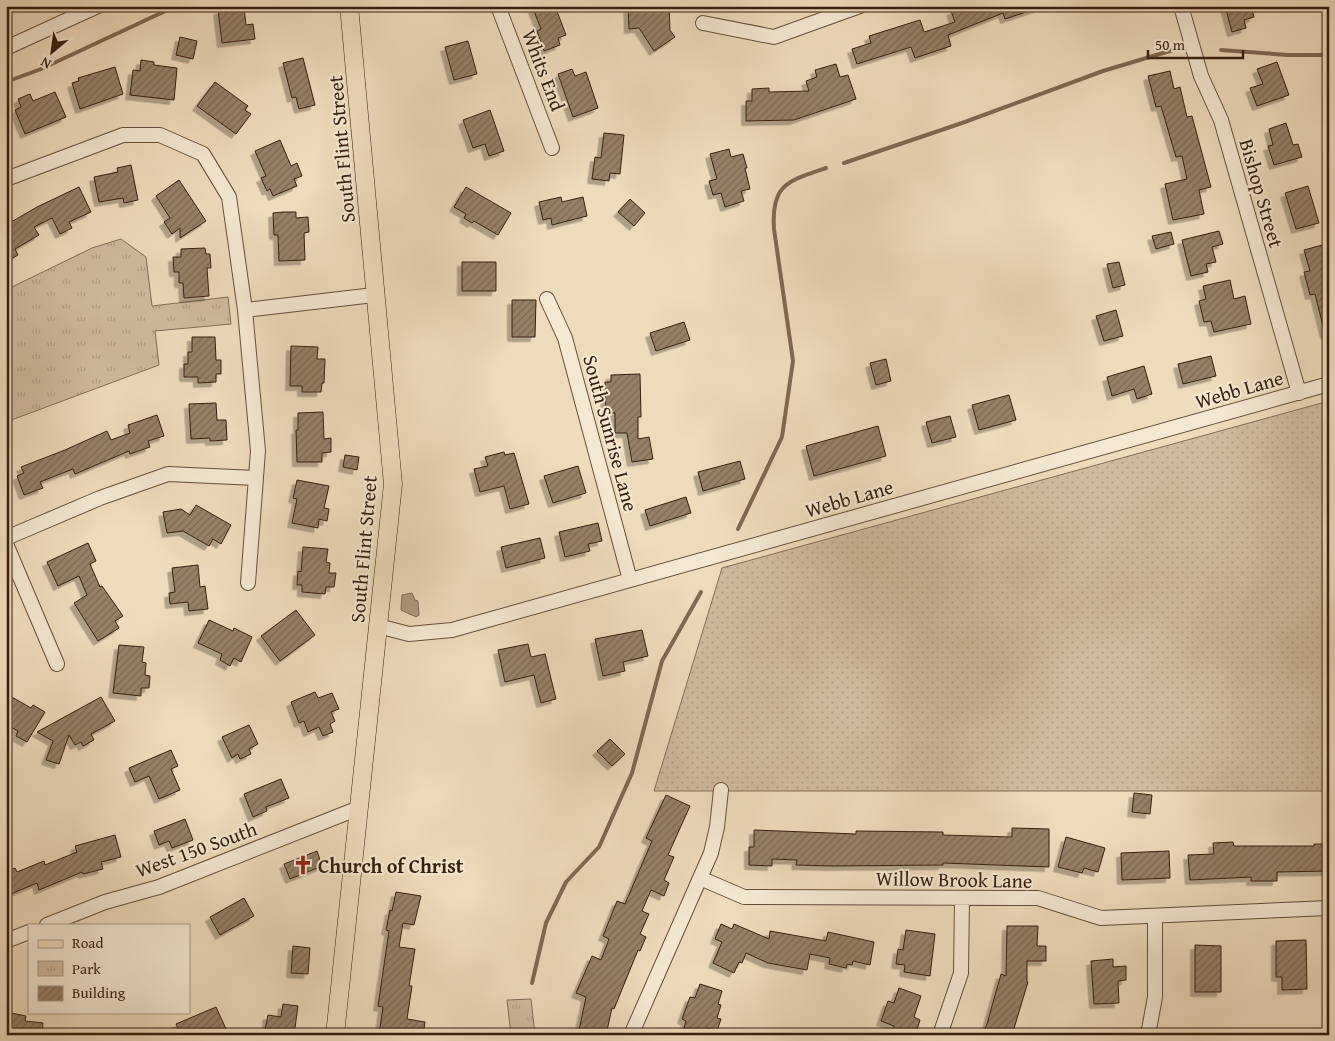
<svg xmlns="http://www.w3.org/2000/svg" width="1335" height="1041" font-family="'Gentium Book Plus',serif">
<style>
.grass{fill:url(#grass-dots);stroke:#826d56}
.park{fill:url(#park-tufts);stroke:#826d56}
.water{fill:#af9b80;stroke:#7f6952}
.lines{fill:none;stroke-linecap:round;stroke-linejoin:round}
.stream{stroke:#7f6952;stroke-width:4}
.building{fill:url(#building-hatch);stroke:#361f0e;filter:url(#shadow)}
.minor-casing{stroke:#644e39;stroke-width:16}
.major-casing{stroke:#361f0e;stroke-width:19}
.minor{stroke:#f4e8d3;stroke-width:14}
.major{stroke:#eedbbb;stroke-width:18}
.labels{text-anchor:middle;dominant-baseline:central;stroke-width:4;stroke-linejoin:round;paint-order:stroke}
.street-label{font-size:20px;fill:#361f0e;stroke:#f4e8d3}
.poi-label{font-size:20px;font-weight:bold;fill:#361f0e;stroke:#f4e8d3;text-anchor:start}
</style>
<defs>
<pattern id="grass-dots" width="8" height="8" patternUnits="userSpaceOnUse" patternTransform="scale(1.25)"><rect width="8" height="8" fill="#cfbb9e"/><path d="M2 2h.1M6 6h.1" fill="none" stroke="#b2a087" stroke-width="1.8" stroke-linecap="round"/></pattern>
<pattern id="park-tufts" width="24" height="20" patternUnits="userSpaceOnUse" patternTransform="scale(1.25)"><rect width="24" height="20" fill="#cfbb9e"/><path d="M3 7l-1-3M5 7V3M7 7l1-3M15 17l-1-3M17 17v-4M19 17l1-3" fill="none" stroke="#b2a087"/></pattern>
<pattern id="building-hatch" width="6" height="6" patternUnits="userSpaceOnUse" patternTransform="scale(1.25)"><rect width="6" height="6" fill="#968168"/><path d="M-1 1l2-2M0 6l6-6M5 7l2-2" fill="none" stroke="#7b6954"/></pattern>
<filter id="shadow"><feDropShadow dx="-4.5" dy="4.5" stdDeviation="0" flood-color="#0004"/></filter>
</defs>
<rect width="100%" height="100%" fill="#eedbbb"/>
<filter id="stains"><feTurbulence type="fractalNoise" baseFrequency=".004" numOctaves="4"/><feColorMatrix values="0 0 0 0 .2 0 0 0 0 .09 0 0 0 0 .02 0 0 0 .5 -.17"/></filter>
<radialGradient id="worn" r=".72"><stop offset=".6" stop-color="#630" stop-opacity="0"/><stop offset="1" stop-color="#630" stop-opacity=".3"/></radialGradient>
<path class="grass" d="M1329,401V791H654L722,568Z"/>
<path class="park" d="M121,239L146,257L152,306L228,297L231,324L155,331L159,365L6,422V291L10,288L92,248Z
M531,999L535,1035H511L507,1000Z"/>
<path class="water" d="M412,593L415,600L418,601L419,615L416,617L401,610L402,595Z"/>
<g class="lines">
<path class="stream" d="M1221,50L1288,55H1329
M6,82L41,69L176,6
M844,163L962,123L1103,71L1173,50
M738,529L782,437L793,361L774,229C771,184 788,181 826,168
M532,983L546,923L566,882L599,847L632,773L662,661L701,592"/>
</g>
<path class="building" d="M532,6H555L566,35L558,38L560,45L544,51L537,31L541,29Z
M628,6H669L670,30L675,37L654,51L639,28L629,29Z
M964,6H1038V8L1005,19L1003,13L948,35L951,46L915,58L911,47L857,64L852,49L871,43L869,36L920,20L924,32L955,22L951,11Z
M1225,6H1251L1254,17L1244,20L1246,28L1232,32Z
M244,7L246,25L253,24L255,39L222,43L218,10Z
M180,37L197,41L193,59L176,55Z
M468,41L477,74L454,80L445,47Z
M303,58L315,105L299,109L296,97L292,98L283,63Z
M141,60L154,62V65L177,68L174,100L130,95L133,70L140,71Z
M1277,62L1289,95L1257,106L1250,88L1263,84L1257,69Z
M836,64L840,77L848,75L856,99L794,120L746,121V101H752V89L769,88V92L809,91L806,81L817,77L815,70Z
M115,67L123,94L80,109L72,83L79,81L78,78Z
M572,69L575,76L586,72L598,108L573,117L558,74Z
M1170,71L1174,89L1180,87L1187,117L1192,116L1211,187L1199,190L1204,214L1173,220L1165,184L1187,179L1182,156L1176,157L1161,106L1156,107L1148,76Z
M215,82L248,106L245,110L251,114L236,134L197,106Z
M55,92L66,117L25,134L15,110L21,107L18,99L30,94L33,101Z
M490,110L504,151L489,156L485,144L473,148L463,120Z
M1286,123L1293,145L1298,144L1302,157L1274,165L1268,146L1273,145L1269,129Z
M604,133L624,135L620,174L610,173L609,181L592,179L595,157L601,158Z
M280,140L291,166L297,163L302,176L294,179L297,186L273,196L270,189L267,191L261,178L266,176L255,151Z
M729,149L731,157L743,154L747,168H745L750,189L741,191L744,201L725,207L721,193L713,195L709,181L717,179L710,154Z
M131,165L138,200L124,203L123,198L99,202L94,177L118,172L117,168Z
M179,180L206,221L180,238V228L172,234L164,222L170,218L156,196Z
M1308,186L1319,223L1296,229L1285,193Z
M79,187L91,212L69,222L72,228L60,234L52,218L34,227L39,235L15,249L18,255L6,262V211L13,221L37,207Z
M466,187L511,213L498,235L474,221L472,223L464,218L466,214L454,207Z
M561,197L562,202L583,197L587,216L552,225L551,218L543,220L539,202Z
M630,199L645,213L634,226L618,212Z
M283,212H296V218L308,217L309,232L304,233L305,260L279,261L278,235H274L273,213Z
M1219,231L1223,244L1212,247L1216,262L1206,264L1208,272L1191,276L1182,240Z
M1171,232L1174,244L1156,249L1152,236Z
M1326,244L1329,254V280L1326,281L1329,292V334H1325L1315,294L1310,295L1304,272L1310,271L1304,250Z
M205,248L206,254H210L211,268H207L209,296L184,298L183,283H179V272H174L173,257H181V249Z
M462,262H496V291H462Z
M1119,262L1125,285L1113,288L1107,264Z
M1230,280L1234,299L1245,296L1251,324L1214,332L1211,321L1204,322L1199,301L1206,299L1203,286Z
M512,300H536L535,337H512Z
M1116,310L1123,336L1104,341L1096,316Z
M684,322L690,340L656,351L650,333Z
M192,337H215L216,360H221V374H216V382L198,383V377H184V364H188V352H192Z
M291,346L318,347L317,359H325L324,383H322L321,392H302V386H290Z
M1211,356L1216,376L1183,384L1178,364Z
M886,359L891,381L876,385L870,363Z
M1144,366L1152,394L1137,399L1134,389L1112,396L1107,377Z
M640,374L641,417H638V439L649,437L653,459L632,462L627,433H615V413H606L605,382H611V375Z
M1009,395L1016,420L979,430L972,405Z
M216,403L217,420H226L227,440L210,441V438L191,439L189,404Z
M323,412L324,439L331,438V452L322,453V462H297L296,430H298V413Z
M157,415L164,436L148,441L150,447L130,454L129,451L75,474L73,469L40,482L43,488L24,495L17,476L24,473L21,467L65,450L107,431L111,440L130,433L128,425Z
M950,416L956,437L932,443L926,422Z
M878,426L886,456L814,476L806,446Z
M504,452L505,455L514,453L529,504L510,509L504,486L480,492L474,469L488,466L485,457Z
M345,455L359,457L357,470L343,467Z
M740,461L745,479L703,491L698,472Z
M578,466L586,493L553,503L544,476Z
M297,480L329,486L324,508L329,509L327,521L319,519L318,528L292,523L297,499L293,498Z
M686,497L691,513L650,526L645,510Z
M196,505L231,525L221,544L213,539L209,546L183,531L167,533L163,512L181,509L190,515Z
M598,523L602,541L588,544L590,551L565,557L559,532Z
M540,538L545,558L506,568L501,547Z
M88,543L96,561L90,564L100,587L102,586L123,616L115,621L119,628L98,641L74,603L87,595L79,576L58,586L47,562Z
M303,547L328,549L326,562L330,563L329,573H336L334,587H326L325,594L302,592V585H297L298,571L301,572Z
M198,565L200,587L205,586L208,609L189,611L188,602L170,604L169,593L175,592L172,568Z
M296,610L315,635L280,661L261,636Z
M209,620L233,631L234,628L252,637L241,662L234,658L230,666L220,660L222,654L198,643Z
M642,630L648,656L623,662L625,671L603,676L595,639Z
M528,644L531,657L545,654L556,699L541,703L534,675L505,682L498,650Z
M119,645L144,647L142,662L146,663L145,675L150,676L149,688H141V696L113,693Z
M315,692L318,698L332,693L339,709L331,712L335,721L330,724L333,732L323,736L319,727L308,732L304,721L299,723L291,702Z
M10,696L31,708L33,705L45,712L27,742L16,736L18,731L6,724V702Z
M101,697L115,721L91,734L94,740L83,746L81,742L75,745L69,735L59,764L46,760L53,741L37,732Z
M249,725L258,744L249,749L251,754L240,759L238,754L232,758L222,737Z
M610,739L625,754L612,766L597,751Z
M171,750L178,766L171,769L180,790L159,799L149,776L135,782L129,768Z
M281,779L289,798L266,807L267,811L253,817L244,794Z
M1134,793L1152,795L1150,814L1132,812Z
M666,795L690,806L668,855L674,857L664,880L669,883L664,896L651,890L642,911L649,914L640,934L646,937L640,951L638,950L614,1009L612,1008L606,1035H578L586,997L576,993L592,956L601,960L609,939L603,936L617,901L625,904L652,841L646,838Z
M185,819L193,840L172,848L169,841L159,845L154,831Z
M1012,828L1049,829V867L943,863V865L832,866L796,865L797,860L772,859V866L749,865V847H754V830L856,834V831L943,832V835L1012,837Z
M115,835L121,857L101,862L103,869L83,874L82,872L39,890L37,883L6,896V872L15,868L17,872L44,861L45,865L77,852L75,846Z
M1066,837L1105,848L1098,872L1084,868L1082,873L1058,867Z
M1233,842L1234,846H1314V844H1329V871L1277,872V881H1251V877L1190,880L1188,855L1214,854L1213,843Z
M317,851L322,866L290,879L284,864Z
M1169,851L1170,878L1122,880L1121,853Z
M396,892L421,896L414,925L403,923L399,947L415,949L409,986H412L407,1019L425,1022L423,1035H379L383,1007L378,1006L389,931L386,930L390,910L392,911Z
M244,898L254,916L220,935L210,917Z
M721,924L732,929L734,924L769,939L770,931L826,941L828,932L874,942L870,965L853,961L852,965L847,964L846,968L829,964L830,958L810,954L807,970L768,963L746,953L742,963L739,962L734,973L713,963L722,942L715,939Z
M1007,926H1038L1037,946H1046V961H1027V982H1028L1012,1035H982L987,1024L1001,974L1006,976Z
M906,930L935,934L930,976L904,972L905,965L896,964L898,949L903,950Z
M1306,940L1307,989L1282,990V977H1276V941Z
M1195,945L1221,946V992H1195Z
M293,946L310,948L308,974L291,973Z
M1113,959V967L1126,966V980L1118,981L1119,1003L1094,1004L1091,961Z
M700,984L722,991L718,1004L721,1005L717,1018L721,1019L717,1031L707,1028L704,1035L684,1028L686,1021L682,1019L690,997L695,998Z
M899,988L921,996L914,1017L920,1020L916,1033L912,1032L911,1035H897L891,1033L894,1026L881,1021L888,1001L894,1003Z
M283,1004L298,1006L294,1035H273L274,1031L265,1030L268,1015L281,1017Z
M216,1007L226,1029L212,1035H181L176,1024Z
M11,1013L26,1016L25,1021L43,1023L42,1035L8,1034Z"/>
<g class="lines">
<defs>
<path id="minor" d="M498,6L552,148
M1181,6L1201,76L1221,120L1299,393
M703,23L774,37L860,6
M6,48L98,6
M6,179L123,135H160L203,154L229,197L245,310L258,451L248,583
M547,299L565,338L630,580
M245,310L374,295
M6,538L100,498L168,474L256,478
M6,544L57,664
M378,626L409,634L452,630L1329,384
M700,878L744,897L1038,898L1101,918L1329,908
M47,925L105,902L159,887L359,808
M6,941L29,932
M631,1035L711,853L717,827L721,790
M940,1035L961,973L962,898
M1148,1035L1155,997V916"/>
<path id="major" d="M335,1035L393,484L349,6"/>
</defs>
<use href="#minor" class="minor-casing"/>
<use href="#major" class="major-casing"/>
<use href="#minor" class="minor"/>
<use href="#major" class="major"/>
</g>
<defs>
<symbol id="church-bare" viewBox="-9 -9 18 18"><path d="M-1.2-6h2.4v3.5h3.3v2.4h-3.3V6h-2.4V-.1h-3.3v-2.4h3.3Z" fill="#8f2418" stroke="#f4e8d3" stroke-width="2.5" paint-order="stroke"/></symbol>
</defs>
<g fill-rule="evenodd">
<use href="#church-bare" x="289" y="851" width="28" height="28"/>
</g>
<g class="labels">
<g class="street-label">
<text transform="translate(544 70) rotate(69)">Whits End</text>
<text transform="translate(341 149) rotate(-95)">South Flint Street</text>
<text transform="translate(1262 193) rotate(74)">Bishop Street</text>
<text transform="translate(1239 389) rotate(-16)">Webb Lane</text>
<text transform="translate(611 433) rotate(75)">South Sunrise Lane</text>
<text transform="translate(849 498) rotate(-16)">Webb Lane</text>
<text transform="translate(363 549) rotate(-85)">South Flint Street</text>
<text transform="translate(196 849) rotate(-20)">West 150 South</text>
<text transform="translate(954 879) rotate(1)">Willow Brook Lane</text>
</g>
<g class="poi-label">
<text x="318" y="865">Church of Christ</text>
</g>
</g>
<rect width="1335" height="1041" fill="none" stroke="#eedbbb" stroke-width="25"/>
<rect x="8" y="8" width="1320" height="1026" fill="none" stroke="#361f0e" stroke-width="2.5"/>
<rect x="12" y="12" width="1310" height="1016" fill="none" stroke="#361f0e"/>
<rect x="28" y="924" width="162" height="90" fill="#f4e8d3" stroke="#a89884"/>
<rect x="38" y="940" width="25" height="8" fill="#eedbbb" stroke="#a89884"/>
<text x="72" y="948" font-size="15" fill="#361f0e">Road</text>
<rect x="38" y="961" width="25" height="15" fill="url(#park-tufts)" stroke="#a89884"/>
<text x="72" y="974" font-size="15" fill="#361f0e">Park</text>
<rect x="38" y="986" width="25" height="15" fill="url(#building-hatch)" stroke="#a89884"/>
<text x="72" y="998" font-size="15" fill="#361f0e">Building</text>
<g transform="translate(52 52) rotate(209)" stroke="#f4e8d3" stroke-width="4" paint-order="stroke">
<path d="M0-4L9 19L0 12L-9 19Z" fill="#361f0e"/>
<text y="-8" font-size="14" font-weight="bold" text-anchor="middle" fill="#361f0e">N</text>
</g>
<path d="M1148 50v8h95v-8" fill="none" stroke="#361f0e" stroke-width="2.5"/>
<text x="1155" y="50" font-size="15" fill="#361f0e" stroke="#f4e8d3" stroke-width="4" paint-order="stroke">50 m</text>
<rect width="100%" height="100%" filter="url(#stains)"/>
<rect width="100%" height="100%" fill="url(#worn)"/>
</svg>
